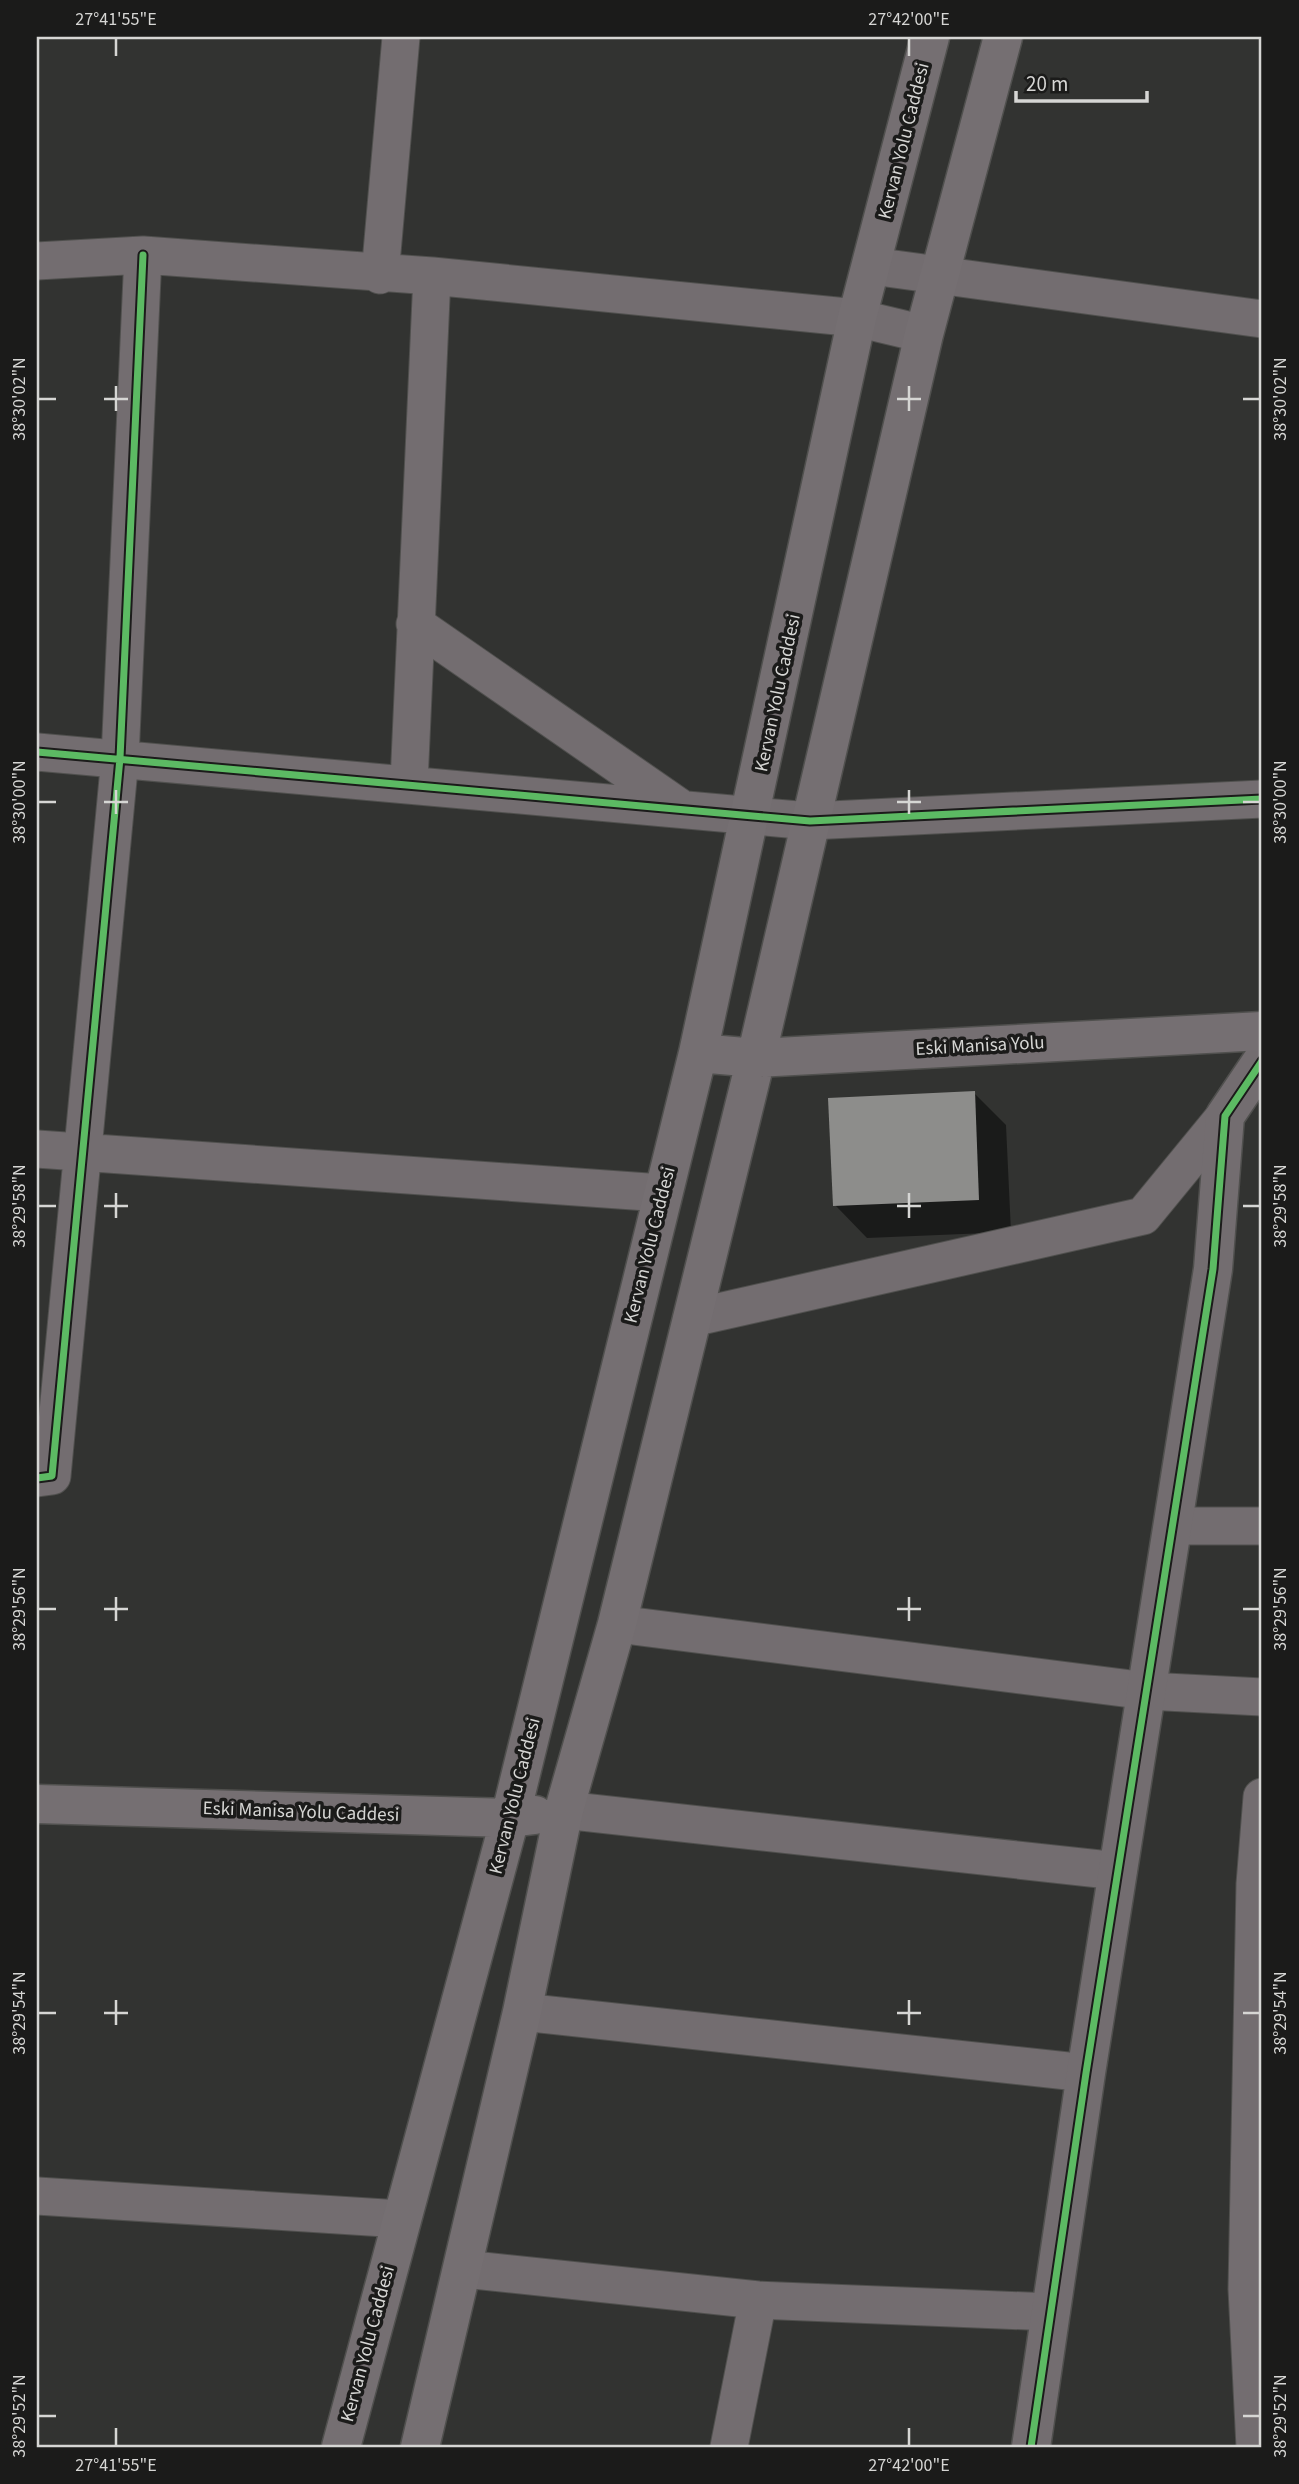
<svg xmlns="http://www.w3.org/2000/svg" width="1299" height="2484" font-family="'Source Sans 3',sans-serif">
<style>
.shadow{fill:#0007}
.building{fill:#8d8d8b}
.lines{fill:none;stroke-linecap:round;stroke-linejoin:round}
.minor-casing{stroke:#50504e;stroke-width:39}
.tertiary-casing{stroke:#50504e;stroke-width:41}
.secondary-casing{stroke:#50504e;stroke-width:41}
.minor{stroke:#736d70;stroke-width:37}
.tertiary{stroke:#736d70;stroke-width:38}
.secondary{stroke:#756f72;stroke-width:38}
.cycleway-casing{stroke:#1b1b1a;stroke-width:11}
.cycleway{stroke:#5cba63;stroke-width:7}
.ticks{fill:none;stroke:#d6d6d4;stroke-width:2.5}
.labels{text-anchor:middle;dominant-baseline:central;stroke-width:7;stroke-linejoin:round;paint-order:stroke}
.street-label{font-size:19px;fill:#d6d6d4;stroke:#1b1b1a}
.neatline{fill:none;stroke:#d6d6d4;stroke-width:2.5}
.ticks-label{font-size:18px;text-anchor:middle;fill:#d6d6d4}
</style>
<rect width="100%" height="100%" fill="#323331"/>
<path class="shadow" d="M974,1093L1006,1125L1011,1232L867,1238L835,1205Z"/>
<path class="building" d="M975,1091L979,1200L833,1206L828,1098Z"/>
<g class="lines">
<defs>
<path id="minor" d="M37,261L143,255L432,276L857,318L924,334
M872,266L1262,319
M380,275L401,37
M415,624L679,807
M37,752L810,821L1262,799
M409,783L432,276
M37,1149L662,1193
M692,1318L1143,1216L1225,1116
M37,1478L52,1476L120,758L143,255
M1173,1526H1262
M617,1624L1147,1691L1262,1697
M564,1810L1118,1871
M522,2012L1086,2073
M37,2196L401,2219
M464,2269L758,2300L1051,2312
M1247,2289L1255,1884L1262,1797
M729,2447L758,2300
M1255,2447L1247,2289L1262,2290"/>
<path id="tertiary" d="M1031,2447L1086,2073L1213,1269L1225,1116L1262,1061"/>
<path id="secondary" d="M698,1053L756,1058L1262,1031
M37,1804L510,1818L535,1815
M341,2447L510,1818L698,1053L857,318L930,37
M420,2447L522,2012L564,1810L617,1624L756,1058L924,334L1003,37"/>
</defs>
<use href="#minor" class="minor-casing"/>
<use href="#tertiary" class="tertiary-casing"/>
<use href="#secondary" class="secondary-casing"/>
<use href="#minor" class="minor"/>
<use href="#tertiary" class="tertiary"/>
<use href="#secondary" class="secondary"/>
<defs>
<path id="cycleway" d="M37,752L810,821L1262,799
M37,1478L52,1476L120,758L143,255
M1031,2447L1086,2073L1213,1269L1225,1116L1262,1061"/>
</defs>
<use href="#cycleway" class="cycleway-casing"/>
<use href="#cycleway" class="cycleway"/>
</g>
<path class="ticks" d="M116,38V56M909,38V56M116,386V411M909,386V411M38,399H56M104,399H128M897,399H921M1243,399H1260M116,790V814M909,790V814M38,802H56M104,802H128M897,802H921M1243,802H1260M116,1193V1218M909,1193V1218M38,1206H56M104,1206H128M897,1206H921M1243,1206H1260M116,1597V1621M909,1597V1621M38,1609H56M104,1609H128M897,1609H921M1243,1609H1260M116,2000V2025M909,2000V2025M38,2013H56M104,2013H128M897,2013H921M1243,2013H1260M38,2416H56M1243,2416H1260M116,2428V2446M909,2428V2446"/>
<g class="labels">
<g class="street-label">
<text transform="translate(904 141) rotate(-76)">Kervan Yolu Caddesi</text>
<text transform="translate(778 693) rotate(-78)">Kervan Yolu Caddesi</text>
<text transform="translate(980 1046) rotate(-3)">Eski Manisa Yolu</text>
<text transform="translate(650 1245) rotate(-76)">Kervan Yolu Caddesi</text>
<text transform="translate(515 1796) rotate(-76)">Kervan Yolu Caddesi</text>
<text transform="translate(301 1812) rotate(2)">Eski Manisa Yolu Caddesi</text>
<text transform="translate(368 2344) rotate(-75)">Kervan Yolu Caddesi</text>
</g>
</g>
<rect width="1299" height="2484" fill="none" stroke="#1b1b1a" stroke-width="77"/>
<path d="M1016 91v10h131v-10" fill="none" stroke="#d6d6d4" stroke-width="3.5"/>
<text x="1026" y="91" font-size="21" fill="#d6d6d4" stroke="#1b1b1a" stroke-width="5" paint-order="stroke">20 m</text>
<rect x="38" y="38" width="1222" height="2408" class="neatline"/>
<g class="ticks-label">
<text x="116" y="25">27°41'55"E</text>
<text x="909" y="25">27°42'00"E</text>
<text transform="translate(19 399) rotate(-90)" y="6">38°30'02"N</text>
<text transform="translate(1280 399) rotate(-90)" y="6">38°30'02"N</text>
<text transform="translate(19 802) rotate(-90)" y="6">38°30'00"N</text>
<text transform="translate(1280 802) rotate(-90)" y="6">38°30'00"N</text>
<text transform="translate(19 1206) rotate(-90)" y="6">38°29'58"N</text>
<text transform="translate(1280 1206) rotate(-90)" y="6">38°29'58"N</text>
<text transform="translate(19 1609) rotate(-90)" y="6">38°29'56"N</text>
<text transform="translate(1280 1609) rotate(-90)" y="6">38°29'56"N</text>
<text transform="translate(19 2013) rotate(-90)" y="6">38°29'54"N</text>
<text transform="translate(1280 2013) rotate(-90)" y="6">38°29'54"N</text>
<text transform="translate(19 2416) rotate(-90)" y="6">38°29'52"N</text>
<text transform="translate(1280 2416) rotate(-90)" y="6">38°29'52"N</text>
<text x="116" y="2471">27°41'55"E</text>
<text x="909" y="2471">27°42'00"E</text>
</g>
</svg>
